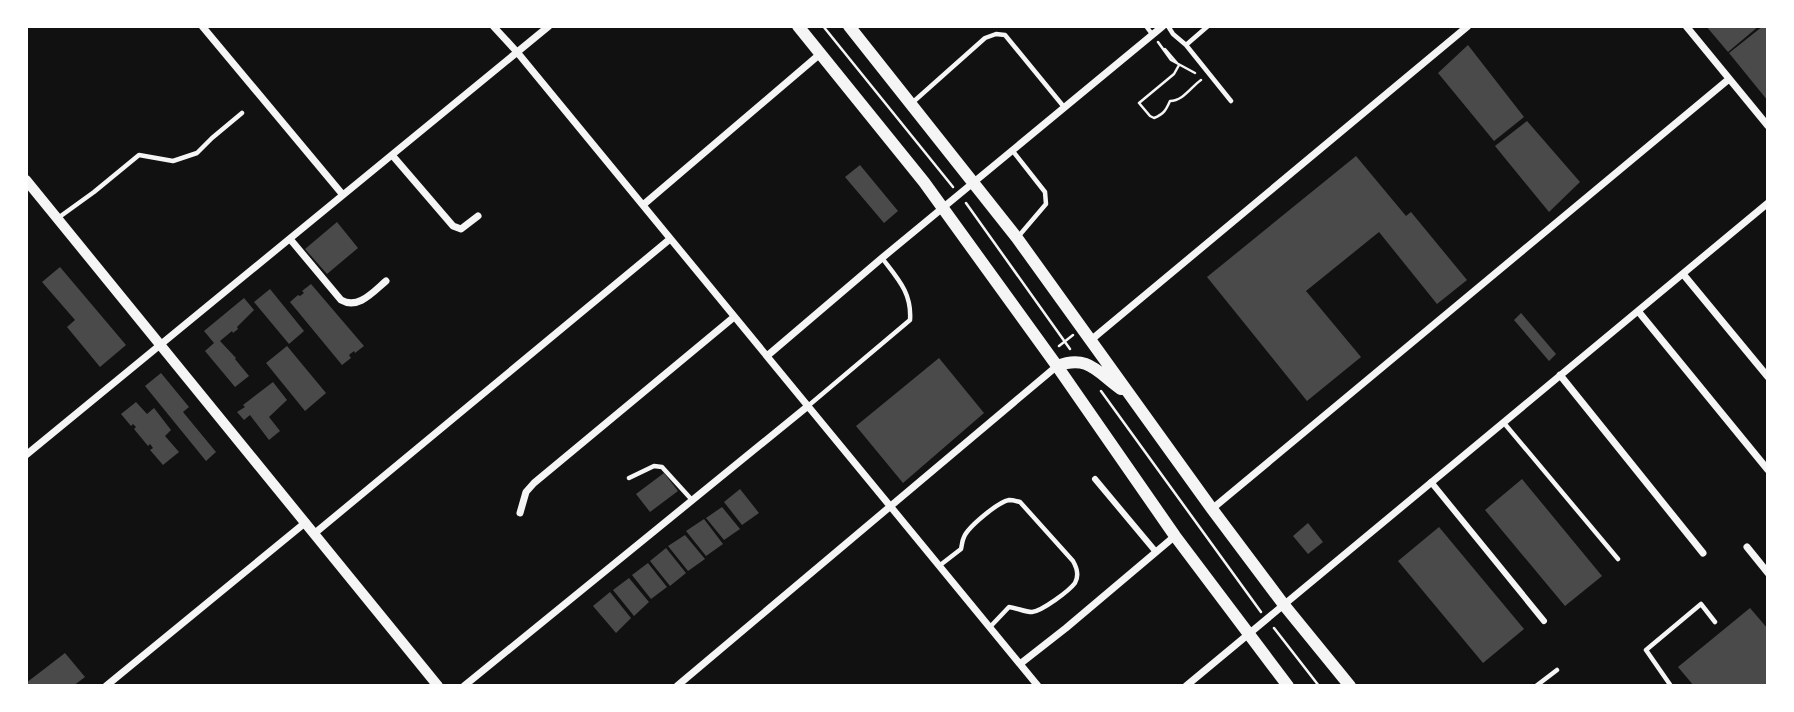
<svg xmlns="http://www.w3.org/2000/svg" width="1794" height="712" font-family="Rubik,sans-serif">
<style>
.building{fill:#4a4a4a}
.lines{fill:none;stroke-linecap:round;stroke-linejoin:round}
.path{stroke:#f5f5f5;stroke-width:2.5}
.service{stroke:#f5f5f5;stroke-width:4.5}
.pedestrian{stroke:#f5f5f5;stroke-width:6}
.minor{stroke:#f5f5f5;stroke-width:7}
.tertiary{stroke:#f5f5f5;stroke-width:10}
.primary{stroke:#f5f5f5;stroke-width:12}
</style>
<rect width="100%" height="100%" fill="#111"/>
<path class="building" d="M1706,26H1759L1728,52Z
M1763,26H1768V101L1729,53Z
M1468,45L1524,117L1494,141L1438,73Z
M1527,121L1580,182L1549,212L1495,146Z
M1356,156L1406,216L1411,212L1467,280L1437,304L1379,232L1306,291L1361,357L1307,401L1207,277Z
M860,165L898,211L884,223L845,177Z
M337,222L358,248L327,274L305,249Z
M60,267L126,345L100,367L67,327L75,320L42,282Z
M311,284L364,346L355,353L354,351L349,355L351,358L342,365L290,302L298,295L300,296L304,293L302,291Z
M270,289L304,331L289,344L254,302Z
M244,298L254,310L237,327L238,329L233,333L232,331L220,341L236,358L235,359L249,376L235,387L205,351L214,343L204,331Z
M1521,313L1556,354L1549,361L1514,320Z
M287,346L326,393L305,411L266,363Z
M939,358L984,413L903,483L856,426Z
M161,373L189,407L183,412L216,452L206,461L145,386Z
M273,382L287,400L269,417L280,431L269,440L250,415L244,420L237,412L245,407L243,405Z
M136,402L147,414L154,408L171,430L165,436L179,452L163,465L150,450L153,448L150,444L148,446L134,429L136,427L133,424L131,426L121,414Z
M664,473L678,491L650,512L636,494Z
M1522,479L1602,576L1565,606L1485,510Z
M740,489L759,513L742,525L724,502Z
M722,507L740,529L724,540L706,518Z
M704,519L723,544L706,556L686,531Z
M1308,523L1323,542L1308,554L1293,536Z
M1439,527L1524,629L1483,663L1398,561Z
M685,535L705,559L688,571L668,546Z
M666,548L686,573L670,586L650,561Z
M648,563L667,587L651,599L632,575Z
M629,578L649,602L634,616L613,590Z
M610,592L631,618L616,633L593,606Z
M1750,608L1768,629V686H1694L1678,667Z
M65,653L85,677L73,686H26V683Z"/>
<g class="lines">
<path class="path" d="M823,26L953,187
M1158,42L1171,60L1195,73
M1165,49L1177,63
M1179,65L1174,74L1139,103L1150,116L1154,118C1164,114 1166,110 1170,101C1183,101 1191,87 1201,80
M966,203L1070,349
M1059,346L1073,335
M1101,391L1261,612
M1274,628L1319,686"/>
<path class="service" d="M1146,26L1152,34
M1168,26L1173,34L1186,45L1208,26
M1186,45L1231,101
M912,103L985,38L996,34L1005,35L1064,107
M1012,150L1045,192L1046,204L1017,238
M58,218L94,192L139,155L173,161L197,153L212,138L242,113
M808,406L910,320C912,293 898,279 882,258
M1504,423L1618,559
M629,478L654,466L662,467L692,500
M939,566L961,549C962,545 962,541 964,537C968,527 998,502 1009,500C1013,500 1016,501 1020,502L1073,561C1077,568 1079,576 1075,583C1069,591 1042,611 1032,612C1025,612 1017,608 1009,607L990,627
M1536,686L1557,670
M1671,686L1646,650L1701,604L1715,622"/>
<path class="pedestrian" d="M1095,479L1156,552
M1431,482L1544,621"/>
<path class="minor" d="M202,26L343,195
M493,26L517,52L1038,686
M1686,26L1768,126
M392,155L453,226L461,229L478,216
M643,205L820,54
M290,239L341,300C358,310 373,292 386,281
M1683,274L1768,377
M1638,311L1768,470
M1091,340L1468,26
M767,356L882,258L1163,26
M1560,375L1703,553
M26,455L549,26
M1212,509L1729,79
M520,513L526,492L534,483L734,317
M315,533L670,239
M1747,547L1768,573
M1020,664L1066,628L1175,536
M106,686L306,522
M464,686L808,406
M677,686L1057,366
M1186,686L1768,203"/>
<path class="tertiary" d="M26,180L438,686"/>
<path class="primary" d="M798,26L924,182L1057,366L1175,536L1288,686
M849,26L1017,238L1212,509L1284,605L1350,686
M1057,366C1088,354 1097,372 1121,389"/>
</g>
<rect width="1794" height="712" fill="none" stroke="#ffffff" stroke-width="56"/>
</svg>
